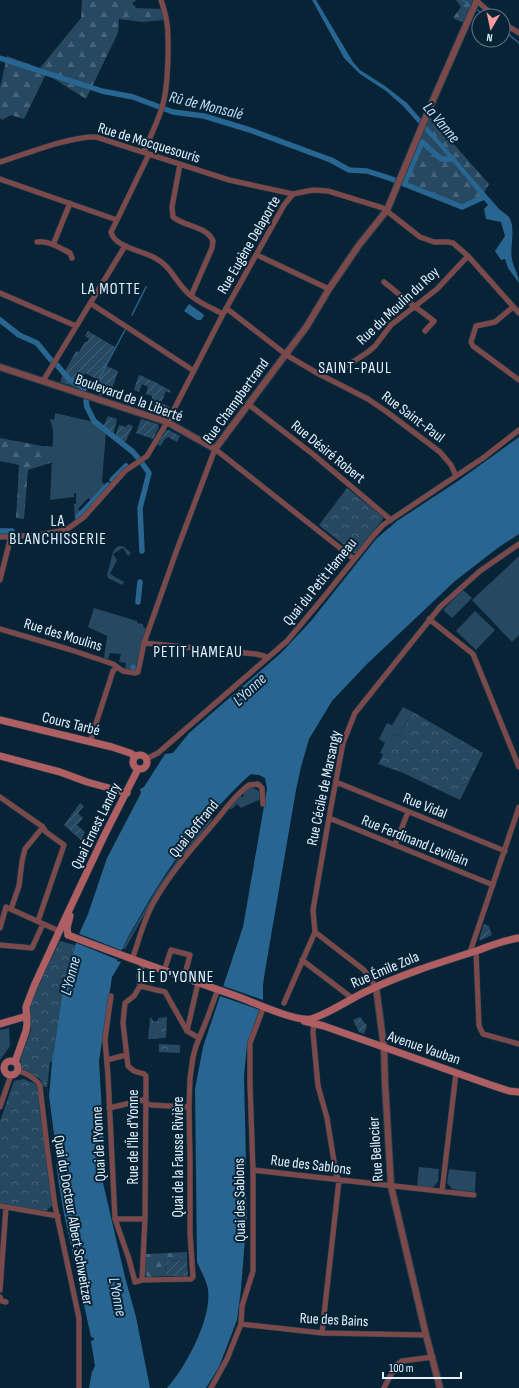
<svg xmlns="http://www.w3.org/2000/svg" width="519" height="1388" font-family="'Sofia Sans Condensed',sans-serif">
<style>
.grass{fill:#274861}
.forest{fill:url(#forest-firs)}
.park{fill:url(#park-crowns)}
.garden{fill:url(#garden-furrows)}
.water{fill:#286591}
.pier{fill:#082335}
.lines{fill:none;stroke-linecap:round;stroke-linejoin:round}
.stream{stroke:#286591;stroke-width:1.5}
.canal{stroke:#286591;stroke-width:5.5}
.minor-casing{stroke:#274051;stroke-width:6}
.tertiary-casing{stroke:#274051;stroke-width:8}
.secondary-casing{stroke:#274051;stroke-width:8}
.minor{stroke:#7c494a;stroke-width:5}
.tertiary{stroke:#7c494a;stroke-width:6}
.secondary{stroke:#af5f61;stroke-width:7}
.labels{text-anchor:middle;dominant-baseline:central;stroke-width:4;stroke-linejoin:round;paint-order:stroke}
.street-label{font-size:15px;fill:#e3f2ff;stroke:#082335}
.water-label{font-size:16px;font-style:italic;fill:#bedef8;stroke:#082335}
.neighbourhood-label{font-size:16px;letter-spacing:1px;fill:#e3f2ff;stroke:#082335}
</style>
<defs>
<pattern id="forest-firs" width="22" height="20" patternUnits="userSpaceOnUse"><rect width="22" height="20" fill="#274861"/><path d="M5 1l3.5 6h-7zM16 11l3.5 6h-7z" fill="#466379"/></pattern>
<pattern id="park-crowns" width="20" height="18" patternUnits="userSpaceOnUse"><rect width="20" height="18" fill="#274861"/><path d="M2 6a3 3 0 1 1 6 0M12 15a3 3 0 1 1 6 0" fill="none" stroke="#466379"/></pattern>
<pattern id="garden-furrows" width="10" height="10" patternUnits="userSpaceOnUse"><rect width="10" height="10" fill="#274861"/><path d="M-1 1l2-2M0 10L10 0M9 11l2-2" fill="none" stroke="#466379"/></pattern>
</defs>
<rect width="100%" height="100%" fill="#082335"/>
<path class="grass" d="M55,413L94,422L106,432L102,482L105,485L91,500L88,498L78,509L81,512L78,515V519L75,521L74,504H76V493H74V497L50,500L53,438V430L50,419L54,420Z
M118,546H123L131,553L128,556L123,548L113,554L117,560L110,574L124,582L122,585L108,578L107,575L113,552L115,549Z
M519,556V635L512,642L472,600Z
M463,590L472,598L452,618L443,610Z
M94,608L137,621V623L143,624V627L146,628L135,670L125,669L126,663L119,662L121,654L110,653L108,659L104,658L107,636L88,627Z
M475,611L495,630L476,650L456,631Z
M403,707L413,712L399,736L395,734L384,755L380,753L385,743L379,739L387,723L392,725Z
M247,788C256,787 262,791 259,800L241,808L237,804L232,809H230V807L240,796L242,797L244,796L242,793Z
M211,818L212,820L177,864L155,896L125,949H122L157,888L187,846Z
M9,1028L10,1046L0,1060V1030Z
M419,1167L439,1169L438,1182L432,1188L417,1186Z
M449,1169L476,1172L475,1192L452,1189L447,1183Z"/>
<path class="forest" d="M82,0H137L132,3L136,8L161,9L164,20L142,22L119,19L118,33L86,99L46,74L24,119L11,115L2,120L0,118V88L7,56L40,68L81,18Z
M456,0H472L474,1L465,21L462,22L453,18L461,7Z
M429,116L489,184L485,191L483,200L461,206L403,182Z
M0,438L42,446L54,447L53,462L28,470L24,519L16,518L19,465L0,461Z
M187,1252V1260L165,1261L166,1276L147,1277L145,1273L146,1254Z"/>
<path class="park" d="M347,488L383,517V519L356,553H354L319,525Z
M413,712L483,753L460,800L401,772L378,764L395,734L399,736Z
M60,941L75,945L65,976L52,1062H50L47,1087H44L40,1079L22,1069L20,1060L31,1030L29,1010L32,1000L48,965Z
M167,1017L166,1038L148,1039L150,1018H152L153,1021H158V1018Z
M159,1044L180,1045V1053L159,1052Z
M23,1079L34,1083L38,1088L48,1177L53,1205L46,1211L0,1204V1121L14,1081Z"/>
<path class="garden" d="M88,331L115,347L106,366L118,371L112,389L110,388L108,391L104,390L102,396L99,395L100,392L94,389L98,380L85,373L78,388L60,382L63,375L76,351L79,352L85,342H87L89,339L85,336Z
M140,375L157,383L171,391L170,393L166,391L161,403L170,407L166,415L163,416L154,413L156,406L151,404L152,396L146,394L148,387L142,384L139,392L134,390L138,377Z
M108,416L117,419L113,436L103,427Z
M141,419L158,424L159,427L153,439L136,433Z
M128,424L133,426L126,441L124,443L115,437L119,425L126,427Z
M166,430H169L180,436L177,442L168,437L164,440L161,446L157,445Z
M80,803L84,806L78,813L83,818L77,825L85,832L82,839L85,840L84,843L64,825Z
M484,924L489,926L492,935L481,940L479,939Z
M360,1017L367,1026L364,1034L359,1032L353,1020Z
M187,1260L188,1276H166L165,1261Z"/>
<path class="water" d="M312,0H316L353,62L360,70L385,86L407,103L499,209C502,211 506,214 509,217C517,230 508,249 513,263C515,271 519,275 519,283L508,268L505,259L501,260L495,251L505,236L501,222L486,219L484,209L488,205L453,162L403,106L386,91L360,74L344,58Z
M189,304L203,314L204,316L201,320H197L184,311Z
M519,437V534L499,547L455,581L367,664L332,701L309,739L301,767L296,790L265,971L263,985V999L247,1045L244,1076L246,1162L245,1176L247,1214L241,1289L237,1320L219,1367L206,1388H167C186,1367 215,1314 207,1285C205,1277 200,1270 197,1262L195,1089L203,1047L243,927L267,789L265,778L259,775L251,774C239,784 229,795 219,806C187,841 160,879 138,920C130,933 123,946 117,961L121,962L112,977L99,1061L105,1163L100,1170L125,1277L136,1317L150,1388H89L92,1372L95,1366L91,1341L94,1340L93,1337H91L64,1214L59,1185L47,1095L50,1062H52L65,976L79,934L88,914L107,858L141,793L140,789L144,787L165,754L173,753L189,733L281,653L311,621L376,539L397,521L458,481Z"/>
<path class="pier" d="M77,933L123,951L120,960H122V963H121V961L74,942Z
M223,986L263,1000L260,1010L220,996Z
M50,1062H52L49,1096L58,1164H56L47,1095Z"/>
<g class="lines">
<path class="stream" d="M463,0L471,6
M476,9L485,16
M503,30L519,43
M132,315L146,287
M94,388L125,330"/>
<path class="canal" d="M0,58L102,91L133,97L173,112L204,116L250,130L331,160L349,170L367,171L389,178L462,207L484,197
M404,184L422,142L441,159H453
M0,320L19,335L37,343L51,360
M57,365L68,378
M70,380L82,387L84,389
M86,401L87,407L94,421L133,452L138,458
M112,480L126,466
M78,517L108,485
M0,531H12
M142,551L140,508L149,473L142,463
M138,602L140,582
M133,667L134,670"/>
<defs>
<path id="minor" d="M477,1L494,16
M503,23L519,33
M144,152C150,136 159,120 163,104C168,86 170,35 166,18C165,12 163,6 161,0
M0,162C26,154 70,136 96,137L229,180L293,194
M180,164L172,207L173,217C185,227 207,226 213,241L212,248L191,296
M0,179L117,220L111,232C114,247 143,251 155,258C169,265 174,278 184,289C194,301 210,307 223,314
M117,220L149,154
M37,242C48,240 60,248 70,253L72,258
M53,245L70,203
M257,255L329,289
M384,282L406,300L434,321L425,331
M0,293L76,326
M90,303L194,371
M513,307L495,322L476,326L471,342L473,346L519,380
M226,308L288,356L317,373L368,399L387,412L440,452L451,465L456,476
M317,373L345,367L368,352L375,346L391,325L437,289L468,256
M43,381L125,246
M248,404L314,455L391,520
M0,537L37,535L66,530L84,517L125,471L147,456L169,419L223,314L284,205L293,194L313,190L328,191L383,208L420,237L434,242H448L453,243L468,256L519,313
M0,580L11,536
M429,619L473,654L519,767
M0,629L68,649L113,664L117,667
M144,643L256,654L264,656L268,658
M90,742L113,671L117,667L123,671L135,673L138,672L144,643L175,555L215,449L354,559
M146,759L158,753L287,641L323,598L373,536L383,525L483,458L519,430
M336,782L505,851
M0,797L43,827L46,832L64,845L38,921
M329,818L493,885
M395,845L408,812
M11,909L19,886L22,861L25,849L43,827
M0,928L6,907L59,931
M315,932L364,970L376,987
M0,945L32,948L43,924
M476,951L479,1026L483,1034L519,1044
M470,952L519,807
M132,960C139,940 144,918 155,900C171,872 193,847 214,823C225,810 235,795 249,785L258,784L262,788L263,804
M302,960L352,998
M164,971L171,950L190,955L184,978
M140,986L165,992L187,1031L199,1038
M111,996L105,1039L108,1076L115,1219L129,1259L135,1282L142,1280L191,1279L193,1277L190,1233V1160L189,1107L190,1078L193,1057L196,1046L207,1019L218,989
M284,1003L315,932L313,910L328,823L343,743L355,713L440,607L480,571L519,544
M314,1024L313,1032L318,1086L327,1118L336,1174L339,1180L322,1333
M187,1031L198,983
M107,1060L126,1055
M17,1071C25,1072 37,1079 40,1086L47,1147L55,1206L79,1318V1388
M0,1107L11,1075
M109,1108L143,1100L148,1104L151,1105L189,1107
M253,1170L474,1195
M442,1191L456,1073
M0,1206L58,1216
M115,1219H145
M142,1280L145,1219L146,1076L144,1074L134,1071L128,1066L123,1023L125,1003L134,996L140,986L139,975L143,964
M0,1290L6,1207
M0,1297L2,1301L6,1302
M241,1324L322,1333L426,1335
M211,1388L227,1359L241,1324L242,1306L253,1271V1170L250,1084V1043L264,1006
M384,1388L396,1365L402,1361L433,1357"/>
<path id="tertiary" d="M0,367L167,422L215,449L307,326L329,289L359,245L387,210L430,107L477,0
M376,987L384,1048L385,1083L391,1186L426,1335L440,1388"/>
<path id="secondary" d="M0,720L112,747L130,753L135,756
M133 762a7 7 0 1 1 14 0a7 7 0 1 1-14 0Z
M0,756L60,772L87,782L127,793
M68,935C125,957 182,977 239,997C255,1003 296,1022 311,1019C326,1015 350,999 365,992C400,975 438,963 476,951C490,946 504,940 519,938
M68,935L67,928L70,916
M304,1021L324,1026L488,1084L509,1091L519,1092
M0,1024L27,1016
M4 1068a7 7 0 1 1 14 0a7 7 0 1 1-14 0Z
M15,1062L26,1031L27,1024L26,1007L34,986L64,921L104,836L138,769"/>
</defs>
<use href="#minor" class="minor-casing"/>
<use href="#tertiary" class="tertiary-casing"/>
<use href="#secondary" class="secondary-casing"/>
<use href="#minor" class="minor"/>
<use href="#tertiary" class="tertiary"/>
<use href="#secondary" class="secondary"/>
</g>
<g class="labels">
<g class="street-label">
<text transform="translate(149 143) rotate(17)">Rue de Mocquesouris</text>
<text transform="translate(249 245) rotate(-60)">Rue Eugène Delaporte</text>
<text transform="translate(398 306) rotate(-43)">Rue du Moulin du Roy</text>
<text transform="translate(129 398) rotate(20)">Boulevard de la Liberté</text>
<text transform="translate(236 401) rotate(-54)">Rue Champbertrand</text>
<text transform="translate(413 417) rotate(37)">Rue Saint-Paul</text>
<text transform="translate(328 452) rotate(39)">Rue Désiré Robert</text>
<text transform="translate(320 582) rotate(-51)">Quai du Petit Hameau</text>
<text transform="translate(63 635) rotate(17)">Rue des Moulins</text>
<text transform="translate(71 724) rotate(14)">Cours Tarbé</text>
<text transform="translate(324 788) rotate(-78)">Rue Cécile de Marsangy</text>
<text transform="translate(425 806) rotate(22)">Rue Vidal</text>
<text transform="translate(96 826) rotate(-64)">Quai Ernest Landry</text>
<text transform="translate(194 829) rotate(-51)">Quai Boffrand</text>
<text transform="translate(415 841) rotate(22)">Rue Ferdinand Levillain</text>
<text transform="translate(385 970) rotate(-23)">Rue Émile Zola</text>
<text transform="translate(424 1048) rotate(19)">Avenue Vauban</text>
<text transform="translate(133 1137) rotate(-90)">Rue de l'Île d'Yonne</text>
<text transform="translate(99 1144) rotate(-93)">Quai de l'Yonne</text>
<text transform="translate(376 1149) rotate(-94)">Rue Bellocier</text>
<text transform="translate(178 1157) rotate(-90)">Quai de la Fausse Rivière</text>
<text transform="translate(311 1165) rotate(7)">Rue des Sablons</text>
<text transform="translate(240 1200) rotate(-91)">Quai des Sablons</text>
<text transform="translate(73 1220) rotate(80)">Quai du Docteur Albert Schweitzer</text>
<text transform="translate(334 1320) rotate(3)">Rue des Bains</text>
</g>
<g class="water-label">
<text transform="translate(206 106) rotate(14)">Rû de Monsalé</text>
<text transform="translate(441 123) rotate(50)">La Vanne</text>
<text transform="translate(250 690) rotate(-43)">L'Yonne</text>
<text transform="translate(71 976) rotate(-75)">L'Yonne</text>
<text transform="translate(117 1297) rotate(79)">L'Yonne</text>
</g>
<g class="neighbourhood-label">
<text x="111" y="289">LA MOTTE</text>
<text x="355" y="368">SAINT-PAUL</text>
<text x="58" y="521">LA<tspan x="58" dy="18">BLANCHISSERIE</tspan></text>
<text x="198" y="652">PETIT HAMEAU</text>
<text x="176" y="977">ÎLE D'YONNE</text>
</g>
</g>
<g transform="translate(491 28) rotate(189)"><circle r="19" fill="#082335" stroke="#607686"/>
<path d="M0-3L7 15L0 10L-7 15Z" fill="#f59b9c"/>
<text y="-6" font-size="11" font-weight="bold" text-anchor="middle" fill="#e3f2ff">N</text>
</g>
<path d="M383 1372v6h78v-6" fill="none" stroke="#e3f2ff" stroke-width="2"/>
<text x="389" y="1372" font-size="12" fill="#e3f2ff" stroke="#082335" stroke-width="3" paint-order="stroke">100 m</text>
</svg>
